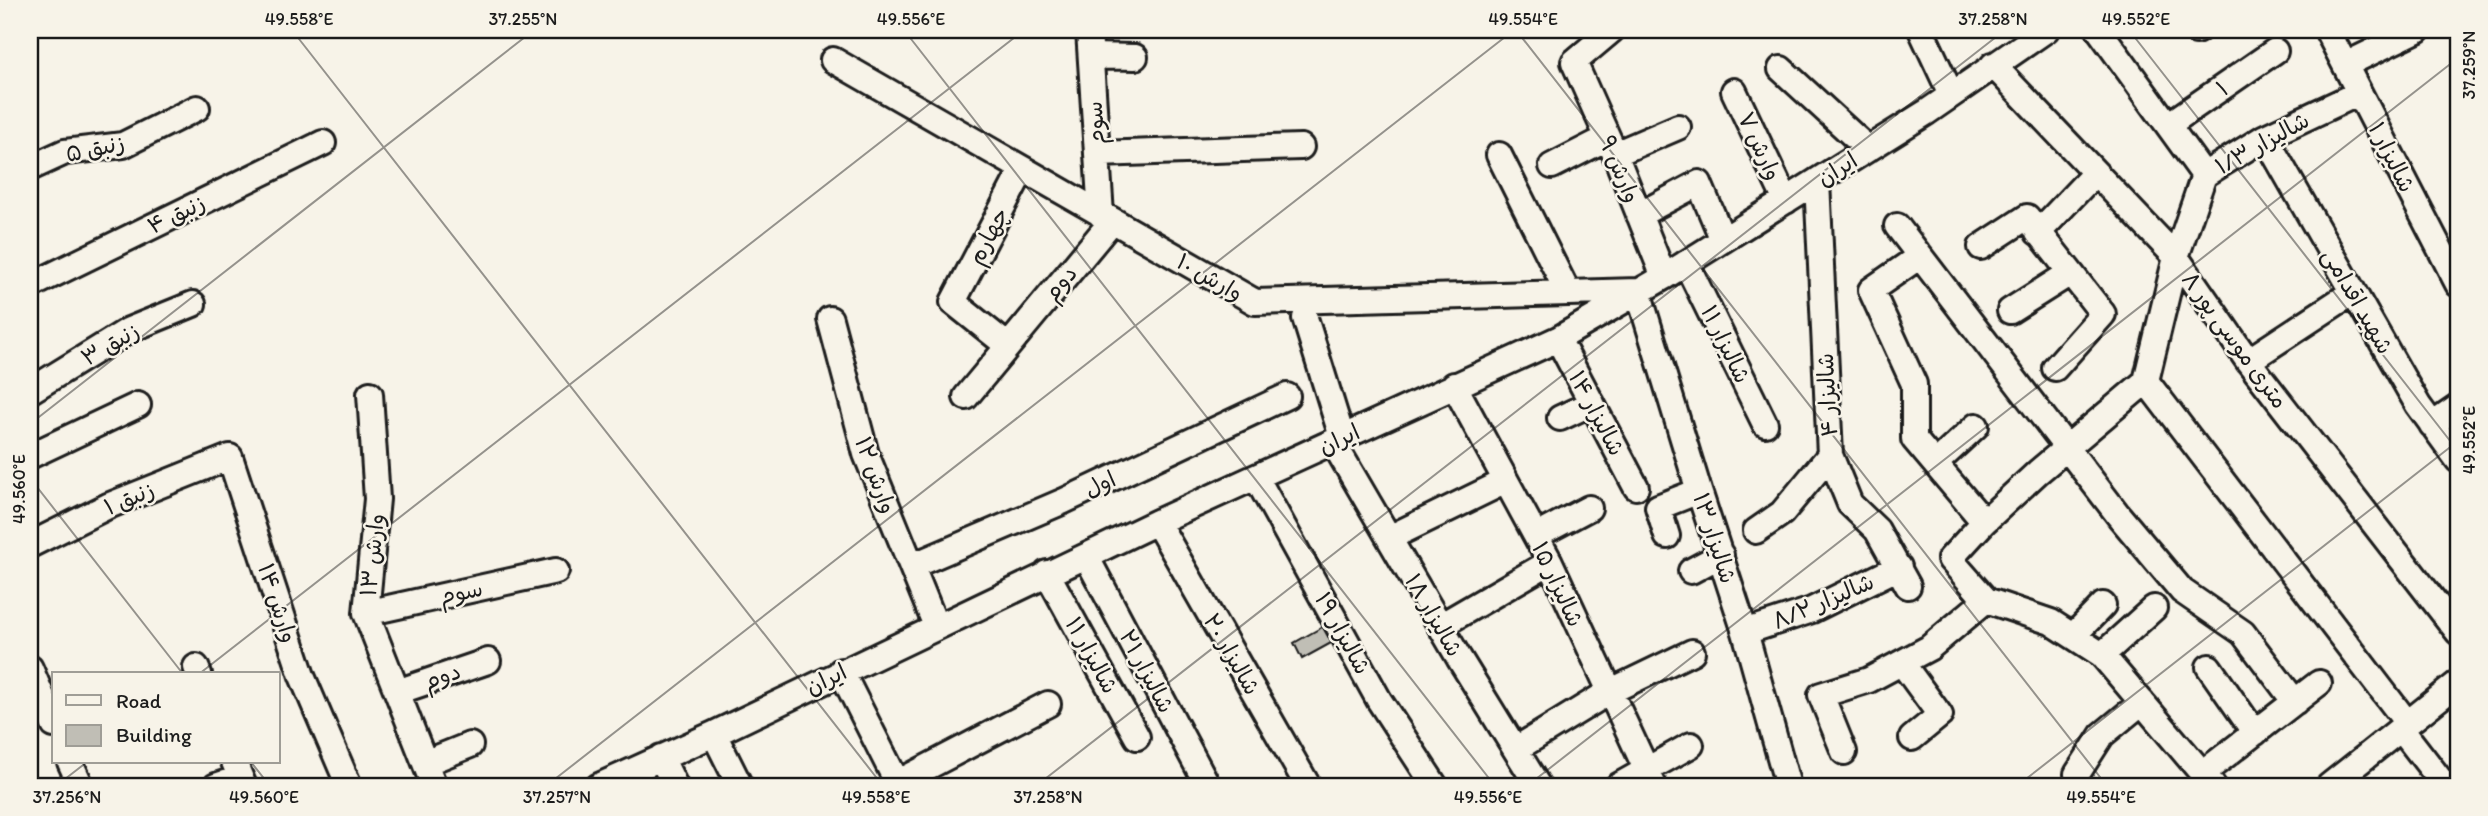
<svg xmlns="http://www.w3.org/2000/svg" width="2488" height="816" font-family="Itim,'Playpen Sans Arabic',sans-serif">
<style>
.building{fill:#c0beb5;stroke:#1c1c1c;stroke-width:2}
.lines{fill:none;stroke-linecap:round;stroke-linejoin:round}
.minor-casing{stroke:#1c1c1c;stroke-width:30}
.minor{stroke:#f7f3e8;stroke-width:24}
.ticks{fill:none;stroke:#1c1c1c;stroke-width:2;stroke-opacity:0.45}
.labels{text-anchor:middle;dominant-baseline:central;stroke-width:5;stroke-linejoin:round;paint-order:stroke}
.street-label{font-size:23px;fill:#1c1c1c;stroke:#f7f3e8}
.neatline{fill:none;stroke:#1c1c1c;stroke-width:2.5}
.ticks-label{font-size:18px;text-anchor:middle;fill:#1c1c1c}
</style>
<rect width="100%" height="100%" fill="#f7f3e8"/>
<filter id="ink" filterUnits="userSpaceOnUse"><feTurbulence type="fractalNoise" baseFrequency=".0143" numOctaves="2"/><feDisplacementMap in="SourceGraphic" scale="14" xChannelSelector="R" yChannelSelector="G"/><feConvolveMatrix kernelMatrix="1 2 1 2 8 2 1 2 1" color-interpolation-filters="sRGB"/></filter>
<g filter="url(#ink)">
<path class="building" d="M1333,621L1342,637L1302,659L1294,643Z"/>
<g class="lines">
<defs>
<path id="minor" d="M1612,30L1574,62L1615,154L1664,277
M1921,30L1951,94
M2099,30L2204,175
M2327,30L2458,284
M1089,31L1101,215
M2196,31L2198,30
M1091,56L1135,57
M833,60L1255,302L1638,291L1699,491L1745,632L1788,786
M1993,65L2176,257L2248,361L2458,632
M2345,65L2417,30
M1781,69L1868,149
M1734,91L1786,201
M2168,125L2275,51
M2265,137L2418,405L2458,460
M1097,154L1301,147
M1615,154L1678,127
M1499,155L1568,293
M1552,166L1607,138
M30,168L65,152L123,145L197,108
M1817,181L1830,455L1850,504L1877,530L1908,586
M1639,215L1699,183L1723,240
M1897,226L2119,516L2182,591L2243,633L2295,702
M2038,233L2095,173
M1981,247L2027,217L2103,314L2055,368
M1920,256L1871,290L1914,384V439L1984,522
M1686,263L1765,424
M30,286L323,143
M2010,311L2070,273
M1305,318L1342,437
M830,319L866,454L936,626
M1558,339L1636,487
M1008,346L953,302L1022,170
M2248,361L2353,292
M2146,381L2408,724
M1454,385L1550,562L1654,786
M30,391L129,330L193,304
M370,394L377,499L366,613L434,786
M966,397L1112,221
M1560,418L1592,403
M2432,425L2458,407
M1333,442L1459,658L1538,786
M30,456L138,405
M1935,464L1976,426
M1256,477L1379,700L1435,786
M1157,522L1308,786
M1756,531L1782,513L1830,455
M1536,536L1589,508
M1667,536L1658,507L1699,491
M1389,538L1506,481
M30,545L108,506L230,457L302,676L349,786
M1086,556L1208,786
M912,566L1064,501L1287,396
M1691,571L1721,555
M1047,573L1137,737
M366,613L556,571
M1440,626L1550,562
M1745,632L1812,610L1899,567
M2073,636L2103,605
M2102,655L2154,608
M1902,663L1940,715L1912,738
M196,667L199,674
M2209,667L2255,733
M30,668L54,725
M841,671L899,786
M397,692L488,661
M2401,729L2445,786
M714,734L740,786
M1516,749L1609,692L1692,652
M1844,752L1821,695L1869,680L1929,648L1986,600
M661,757L675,786
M70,762L81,786
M234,762L244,786
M425,763L470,745
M2203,773L2319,683
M2077,774L2102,735L2142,702
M897,783L1048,704
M216,786L240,778
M599,786L714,734L1157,522L1558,339L1664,277L1817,181L1927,112L2046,30
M1618,786L1691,745
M2213,786L2102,655L2051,622L1986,600L1950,559L1984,522L2038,472L2146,381L2176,257L2204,175L2265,137L2359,93
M2329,786L2458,683"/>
</defs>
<use href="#minor" class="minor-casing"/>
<use href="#minor" class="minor"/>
</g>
</g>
<path class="ticks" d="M292,30L883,786M904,30L1495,786M1516,30L2107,786M2129,30L2458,451M30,41L44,30M30,424L534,30M30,478L183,674M199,674L1024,30M251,762L270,786M56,786L87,762M546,786L1514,30M1036,786L2005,30M1527,786L2458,58M2017,786L2458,441"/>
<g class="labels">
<g class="street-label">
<text transform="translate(2222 88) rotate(-35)">۱</text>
<text transform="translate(1095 123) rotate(-94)">سوم</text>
<text transform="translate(2262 143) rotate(-29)">شالیزار ۱/۳</text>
<text transform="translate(1760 146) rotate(65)">وارش ۷</text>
<text transform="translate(95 148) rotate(-12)">زنبق ۵</text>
<text transform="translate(2392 157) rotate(63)">شاليزار ۱</text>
<text transform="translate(1620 169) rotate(67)">وارش ۹</text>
<text transform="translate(1837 169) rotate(-32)">ایران</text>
<text transform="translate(176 214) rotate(-26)">زنبق ۴</text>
<text transform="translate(988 236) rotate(-62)">چهارم</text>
<text transform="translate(1210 277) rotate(30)">وارش ۱۰</text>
<text transform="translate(1060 283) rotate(-50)">دوم</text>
<text transform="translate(2358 301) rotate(60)">شهید اقدامی</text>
<text transform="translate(2235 340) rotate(54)">۸ متری موسی پور</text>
<text transform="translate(110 344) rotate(-30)">زنبق ۳</text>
<text transform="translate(1726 344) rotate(64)">شالیزار ۱۱</text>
<text transform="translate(1827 395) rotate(-93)">شالیزار ۴</text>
<text transform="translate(1597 413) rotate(62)">شالیزار ۱۴</text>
<text transform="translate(1339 439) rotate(-25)">ایران</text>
<text transform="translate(876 475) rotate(70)">وارش ۱۲</text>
<text transform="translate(1100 484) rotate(-25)">اول</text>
<text transform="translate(129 498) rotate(-23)">زنبق ۱</text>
<text transform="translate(1715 538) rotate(72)">شالیزار ۱۳</text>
<text transform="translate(372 555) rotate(-84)">وارش ۱۳</text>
<text transform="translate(1558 584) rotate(65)">شالیزار ۱۵</text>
<text transform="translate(461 592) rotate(-12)">سوم</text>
<text transform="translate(1823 601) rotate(-23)">شالیزار ۸/۲</text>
<text transform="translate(278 603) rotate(72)">وارش ۱۴</text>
<text transform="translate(1434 615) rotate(60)">شالیزار ۱۸</text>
<text transform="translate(1343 633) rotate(61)">شالیزار ۱۹</text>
<text transform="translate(1232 654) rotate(60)">شالیزار ۲۰</text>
<text transform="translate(1092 655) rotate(61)">شالیزار ۱۱</text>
<text transform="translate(1147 671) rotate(62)">شالیزار ۲۱</text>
<text transform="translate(442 676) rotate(-19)">دوم</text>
<text transform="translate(826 679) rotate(-26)">ایران</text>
</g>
</g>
<rect width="2488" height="816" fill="none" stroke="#f7f3e8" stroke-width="77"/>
<rect x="52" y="672" width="228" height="91" fill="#f7f3e8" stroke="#9f9d96" stroke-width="2"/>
<rect x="66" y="695" width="35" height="10" fill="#f7f3e8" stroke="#9f9d96" stroke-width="2"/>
<text x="116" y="708" font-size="21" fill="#1c1c1c">Road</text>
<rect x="66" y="725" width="35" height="21" fill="#c0beb5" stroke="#9f9d96" stroke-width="2"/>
<text x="116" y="742" font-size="21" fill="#1c1c1c">Building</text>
<rect x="38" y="38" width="2412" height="740" class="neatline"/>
<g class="ticks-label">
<text x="299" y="25">49.558°E</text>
<text x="523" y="25">37.255°N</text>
<text x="911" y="25">49.556°E</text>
<text x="1523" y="25">49.554°E</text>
<text x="1993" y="25">37.258°N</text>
<text x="2136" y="25">49.552°E</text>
<text transform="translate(2469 65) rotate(-90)" y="6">37.259°N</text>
<text transform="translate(2469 440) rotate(-90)" y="6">49.552°E</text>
<text transform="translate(19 489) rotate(-90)" y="6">49.560°E</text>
<text x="67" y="803">37.256°N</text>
<text x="264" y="803">49.560°E</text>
<text x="557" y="803">37.257°N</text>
<text x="876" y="803">49.558°E</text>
<text x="1048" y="803">37.258°N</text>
<text x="1488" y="803">49.556°E</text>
<text x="2101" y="803">49.554°E</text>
</g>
</svg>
